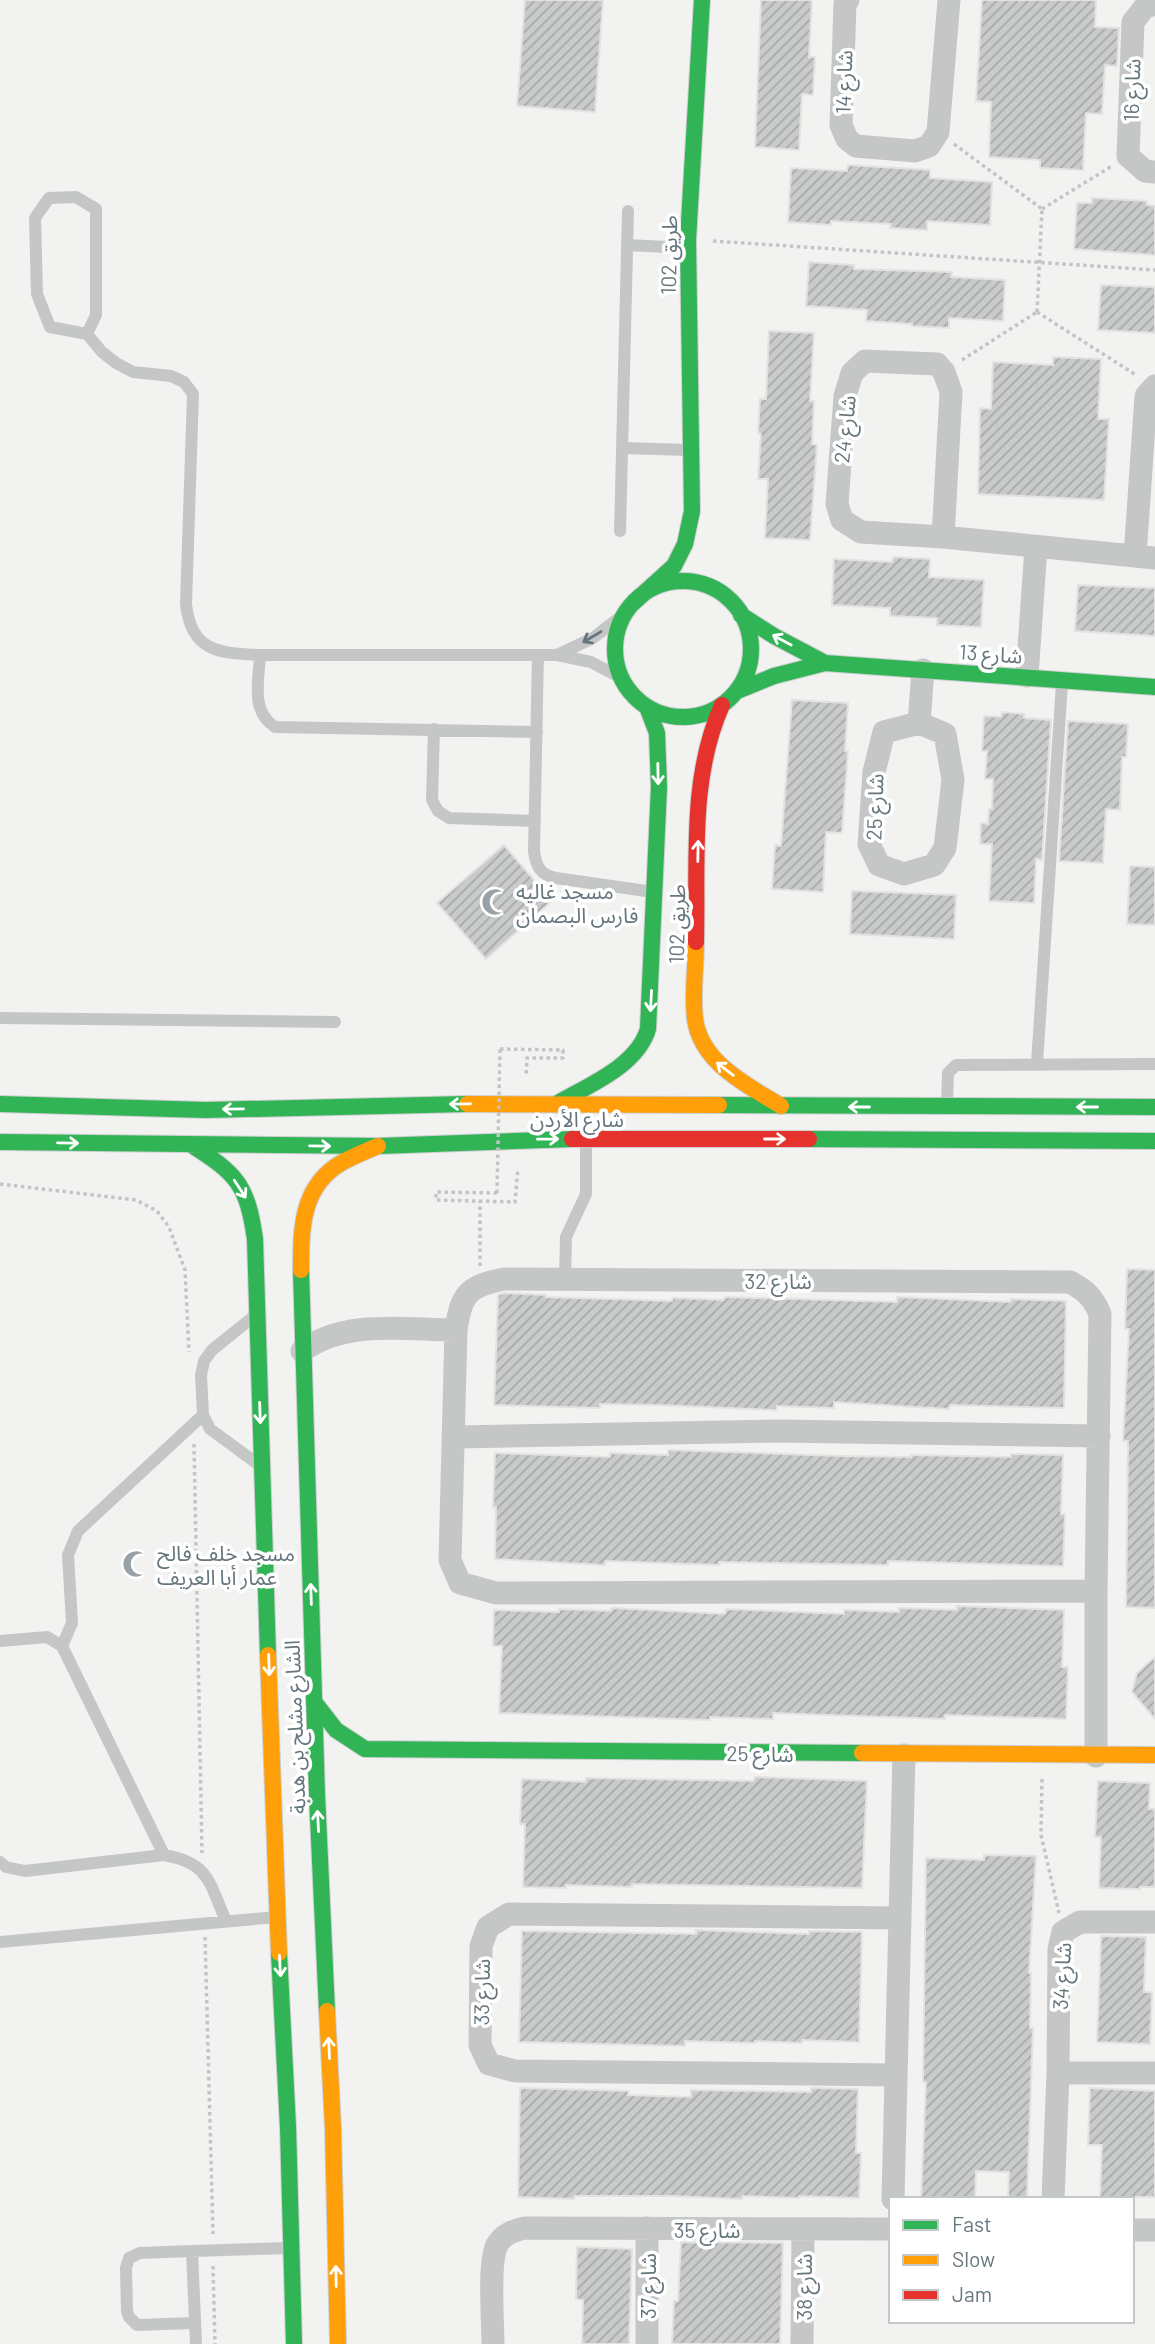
<svg xmlns="http://www.w3.org/2000/svg" width="1155" height="2344" font-family="Barlow,'Noto Sans Arabic',sans-serif">
<style>
.building{fill:url(#building-hatch);stroke:#e2e2e1;stroke-width:2}
.lines{fill:none;stroke-linecap:round;stroke-linejoin:round}
.fast-casing{stroke:#cecfcf;stroke-width:18}
.slow-casing{stroke:#cecfcf;stroke-width:18}
.jam-casing{stroke:#cecfcf;stroke-width:18}
.path{stroke:#c3c4c4;stroke-width:3.5;stroke-dasharray:3.5 3.5;stroke-linecap:butt}
.lane{stroke:#c5c6c6;stroke-width:12}
.street{stroke:#c5c6c6;stroke-width:23}
.fast{stroke:#30b455;stroke-width:16}
.slow{stroke:#ff9f0a;stroke-width:16}
.jam{stroke:#e5322d;stroke-width:16}
.path-bridge{stroke:#c3c4c4;stroke-width:3.5;stroke-dasharray:3.5 3.5;stroke-linecap:butt}
.oneway{stroke:#66767d}
.oneway2{stroke:#fff}
.labels{text-anchor:middle;dominant-baseline:central;stroke-width:7;stroke-linejoin:round;paint-order:stroke}
.street-label{font-size:21px;fill:#66767d;stroke:#fff}
.poi-label{font-size:21px;fill:#66767d;stroke:#fff;text-anchor:start}
</style>
<defs>
<pattern id="building-hatch" width="6" height="6" patternUnits="userSpaceOnUse" patternTransform="scale(1.75)"><rect width="6" height="6" fill="#c9caca"/><path d="M-1 1l2-2M0 6l6-6M5 7l2-2" fill="none" stroke="#a7a9a9"/></pattern>
</defs>
<rect width="100%" height="100%" fill="#f2f2f1"/>
<path class="building" d="M525,0H603L595,112L517,106Z
M761,0H812L809,57H815L813,95L802,94L799,150L755,147Z
M982,0H1096L1095,27L1119,28L1117,66L1105,65L1102,114L1086,113L1083,170L1040,168V160L989,157L991,102L976,101Z
M848,165L930,170V178L992,182L990,225L927,221V230L890,228L891,224L831,221V225L788,222L791,168L847,171Z
M1092,198L1147,201V205L1155,206V255L1074,249L1077,203H1092Z
M809,262L854,265V269L952,272L951,277L1005,280L1003,321L949,318V328L912,326V324L866,321L867,310L806,306Z
M1101,285L1155,287V333L1098,330Z
M769,331L814,333L810,401H814L812,444L817,445L810,540L765,538L768,479H758L761,434L758,433L760,399H766Z
M1053,357L1101,359L1098,419H1109L1104,500L978,494L980,408L991,409L993,362L1053,365Z
M893,557L930,559L929,577L984,580L981,627L937,625V618L890,616V608L832,605L834,559L892,562Z
M1078,585L1155,588V636L1075,631Z
M792,700L848,703L845,751H848L842,833L826,832L823,892L772,889L775,845L781,846Z
M1002,712L1024,714V718L1051,720L1042,860L1036,859L1034,903L989,901L992,844H980L981,823L988,824L989,809H992L993,779H985L987,751H982L984,716L1001,717Z
M1068,721L1128,724L1126,757H1122L1120,810L1106,809L1103,863L1059,861Z
M504,845L552,901L486,959L437,903Z
M1130,866L1155,867V925L1127,924Z
M852,891L956,895L954,939L850,934Z
M1127,1269L1155,1270V1608L1126,1607L1128,1441H1123L1129,1329H1125Z
M504,1293L546,1295V1297L672,1301L673,1298L724,1300L725,1297L897,1302V1297L1011,1302V1299L1066,1301L1064,1408L950,1405L949,1409L834,1402V1408L777,1406L776,1410L659,1405L600,1404V1408L494,1405L498,1295Z
M668,1450L841,1456L911,1457V1455L1011,1457V1454L1063,1455L1061,1514H1065L1063,1566L888,1561V1565L719,1562V1565L605,1561V1565L495,1559L496,1507H493L495,1453L610,1457V1453L668,1455Z
M957,1606L1064,1610L1062,1667H1068L1066,1719L945,1715V1719L773,1713V1719L710,1717V1720L499,1713L502,1646H493L494,1610L559,1612V1609L611,1611L612,1608L725,1614L726,1609L844,1614V1610L899,1612V1608L957,1610Z
M1155,1657V1719L1132,1692L1137,1673Z
M755,1777L867,1781L862,1888L632,1884V1887L566,1885V1888L523,1887L525,1824H520L522,1779L586,1782V1778L754,1781Z
M1098,1781L1150,1783L1149,1809H1155V1887H1140V1889L1099,1888L1101,1837H1095Z
M984,1855L1036,1856L1029,1973H1031L1030,2028H1033L1027,2199H1008L1009,2172L976,2171L975,2199H921L926,2082H923L926,1858L984,1860Z
M696,1930L809,1934V1931L862,1932L859,2042L802,2040V2043L755,2041V2043L685,2041V2046L519,2042L522,1931L696,1934Z
M1101,1936L1146,1937L1144,1992H1152L1150,2044L1097,2042Z
M520,2088L629,2091L628,2095L691,2097V2090L811,2092V2088L858,2089L856,2153H861L859,2198L799,2196V2198L742,2196V2199L672,2196H574V2199L518,2197Z
M1090,2088L1155,2091V2197H1100L1102,2145H1088Z
M681,2242L783,2243L780,2344H672L674,2301H678Z
M577,2247L632,2249L629,2344H582L583,2300L576,2299Z"/>
<g class="lines">
<defs>
<path id="fast" d="M615 649a68 68 0 1 1 136 0a68 68 0 1 1-136 0Z
M632,604L674,566L685,544L692,511L688,240L702,0
M741,615L774,636L825,663
M737,691L774,676L825,663L1155,687
M558,1103C589,1085 637,1066 648,1029L659,787L657,733L647,707
M0,1104L206,1110L467,1104
M719,1105L1155,1107
M809,1139L1155,1141
M0,1142L378,1146L572,1139
M190,1144C237,1174 247,1184 255,1239L268,1655
M301,1270L317,1795L327,2011
M315,1703L336,1730L365,1749L862,1753
M279,1953L288,2127L294,2344"/>
<path id="slow" d="M696,942C696,966 692,994 695,1019C701,1063 747,1085 781,1106
M467,1104L719,1105
M301,1270C301,1229 301,1185 343,1162C354,1156 366,1151 378,1146
M268,1655L279,1953
M862,1753L1155,1755
M327,2011L333,2128L338,2344"/>
<path id="jam" d="M696,942C698,863 689,779 722,705
M572,1139H809"/>
</defs>
<use href="#fast" class="fast-casing"/>
<use href="#slow" class="slow-casing"/>
<use href="#jam" class="jam-casing"/>
<path class="path" d="M954,144L1042,209
M1042,209L1112,166
M713,241L1155,270
M1037,312L1136,375
M1037,312L1042,209
M962,360L1037,312
M500,1049L563,1050V1058H527L526,1077
M0,1184L136,1200L157,1211L169,1227L185,1270L189,1352
M497,1193L436,1192V1200L515,1202L518,1168
M480,1266V1201
M194,1444L202,1853
M1042,1779L1041,1835L1059,1913
M205,1937L213,2234
M213,2266L215,2344"/>
<path class="lane" d="M627,245L687,248
M87,334L96,315V209L76,197L49,198L35,218L37,294L50,327L87,334L102,352L116,363L133,372L171,376L184,382L193,394L186,604C191,652 219,653 260,655H557L591,662L621,678
M622,448L688,450
M620,531L628,211
M260,655C259,681 250,711 275,727L537,732
M538,655L534,851C536,867 541,875 556,878L653,892
M557,655L593,638L624,614
M434,729L432,800L438,811L449,818L535,821
M0,1018L335,1022
M1037,1063L1062,683
M947,1107L948,1073L956,1065L1155,1064
M565,1279L566,1237L586,1194V1140
M252,1318L212,1350L204,1361L201,1375L203,1415L210,1429L259,1465
M0,1641L47,1637L62,1646L164,1855
M62,1646L72,1623L68,1555L78,1531L203,1415
M0,1862L6,1867L25,1871L164,1855C210,1863 209,1883 226,1921
M0,1942L277,1917
M192,2251L140,2253L129,2258L126,2268L127,2311L129,2317L137,2325L195,2323
M196,2344L192,2251L291,2248"/>
<path class="street" d="M848,0L845,4L841,125L847,139L856,146L915,151L929,146L938,132L949,0
M1155,3L1144,8L1133,22L1128,156L1145,171L1155,172
M943,537L951,392L944,372L937,364L865,361L852,373L845,396L837,504L842,520L861,532L943,537L1155,558
M1135,556L1146,396L1155,386
M1027,676L1036,547
M919,723L945,734L953,780L945,848L934,865L904,874L879,865L869,844L874,772L884,732Z
M919,723L923,670
M302,1351C345,1319 405,1330 456,1330
M455,1437L780,1431L1099,1436
M1096,1591L496,1593L460,1583L450,1560L456,1330C461,1293 469,1286 504,1279L1070,1282C1085,1290 1093,1297 1100,1314L1096,1591V1756
M1058,2073H1155
M895,2075L515,2071L489,2064L480,2045L481,1946L488,1927L509,1914L898,1918
M893,2199L904,1755
M1053,2199L1058,2073L1059,1949L1063,1932L1080,1922H1155
M1132,2230H1155
M493,2344C493,2322 488,2262 497,2245C503,2234 513,2231 524,2228L891,2229
M647,2344V2228
M802,2344L803,2229"/>
<use href="#fast" class="fast"/>
<use href="#slow" class="slow"/>
<use href="#jam" class="jam"/>
<path class="path-bridge" d="M497,1193L500,1049"/>
</g>
<defs><path id="oneway-shaft" d="M-6 0H5M1.5-3L5.5 0L1.5 3" fill="none" stroke-width="1.6" stroke-linecap="round" stroke-linejoin="round" transform="scale(1.75)"/></defs>
<use class="oneway" href="#oneway-shaft" transform="translate(592 637) rotate(149)"/>
<g class="oneway2">
<use href="#oneway-shaft" transform="translate(782 640) rotate(-152)"/>
<use href="#oneway-shaft" transform="translate(658 774) rotate(89)"/>
<use href="#oneway-shaft" transform="translate(698 851) rotate(-89)"/>
<use href="#oneway-shaft" transform="translate(651 1001) rotate(93)"/>
<use href="#oneway-shaft" transform="translate(725 1069) rotate(-143)"/>
<use href="#oneway-shaft" transform="translate(460 1104) rotate(179)"/>
<use href="#oneway-shaft" transform="translate(859 1107) rotate(-180)"/>
<use href="#oneway-shaft" transform="translate(1087 1107) rotate(-180)"/>
<use href="#oneway-shaft" transform="translate(233 1109) rotate(179)"/>
<use href="#oneway-shaft" transform="translate(548 1139) rotate(-1)"/>
<use href="#oneway-shaft" transform="translate(775 1139)"/>
<use href="#oneway-shaft" transform="translate(68 1143) rotate(1)"/>
<use href="#oneway-shaft" transform="translate(320 1146) rotate(1)"/>
<use href="#oneway-shaft" transform="translate(240 1189) rotate(57)"/>
<use href="#oneway-shaft" transform="translate(260 1413) rotate(88)"/>
<use href="#oneway-shaft" transform="translate(311 1594) rotate(-92)"/>
<use href="#oneway-shaft" transform="translate(269 1665) rotate(88)"/>
<use href="#oneway-shaft" transform="translate(318 1821) rotate(-93)"/>
<use href="#oneway-shaft" transform="translate(280 1966) rotate(87)"/>
<use href="#oneway-shaft" transform="translate(329 2048) rotate(-93)"/>
<use href="#oneway-shaft" transform="translate(336 2276) rotate(-91)"/>
</g>
<defs>
<symbol id="mosque-bare" viewBox="-9 -9 18 18"><path d="M3.5-4.9A6 6 0 1 0 3.5 4.9A5 5 0 1 1 3.5-4.9Z" fill="#97a1a6" stroke="#fff" stroke-width="2.5" paint-order="stroke"/></symbol>
</defs>
<g fill-rule="evenodd">
<use href="#mosque-bare" x="476" y="883" width="38" height="38"/>
<use href="#mosque-bare" x="117" y="1545" width="38" height="38"/>
</g>
<g class="labels">
<g class="street-label">
<text transform="translate(843 82) rotate(-88)">شارع 14</text>
<text transform="translate(1131 90) rotate(-88)">شارع 16</text>
<text transform="translate(668 255) rotate(-89)">طريق 102</text>
<text transform="translate(844 429) rotate(-84)">شارع 24</text>
<text transform="translate(991 653) rotate(4)">شارع 13</text>
<text transform="translate(874 807) rotate(-88)">شارع 25</text>
<text transform="translate(676 924) rotate(-89)">طريق 102</text>
<text x="577" y="1118">شارع الأردن</text>
<text x="778" y="1280">شارع 32</text>
<text transform="translate(294 1727) rotate(-92)">الشارع مشلح بن هدبة</text>
<text transform="translate(760 1753) rotate(1)">شارع 25</text>
<text transform="translate(1061 1976) rotate(-87)">شارع 34</text>
<text transform="translate(481 1992) rotate(-89)">شارع 33</text>
<text x="707" y="2229">شارع 35</text>
<text transform="translate(647 2286) rotate(-90)">شارع 37</text>
<text transform="translate(803 2287) rotate(-90)">شارع 38</text>
</g>
<g class="poi-label">
<text x="516" y="890">مسجد غاليه<tspan x="516" dy="24">فارس البصمان</tspan></text>
<text x="157" y="1552">مسجد خلف فالح<tspan x="157" dy="24">عمار أبا العريف</tspan></text>
</g>
</g>
<rect x="889" y="2197" width="245" height="126" fill="#ffffff" stroke="#c2c8cb" stroke-width="2"/>
<rect x="903" y="2220" width="35" height="10" fill="#30b455" stroke="#c2c8cb" stroke-width="2"/>
<text x="952" y="2232" font-size="21" fill="#66767d">Fast</text>
<rect x="903" y="2255" width="35" height="10" fill="#ff9f0a" stroke="#c2c8cb" stroke-width="2"/>
<text x="952" y="2267" font-size="21" fill="#66767d">Slow</text>
<rect x="903" y="2290" width="35" height="10" fill="#e5322d" stroke="#c2c8cb" stroke-width="2"/>
<text x="952" y="2302" font-size="21" fill="#66767d">Jam</text>
</svg>
